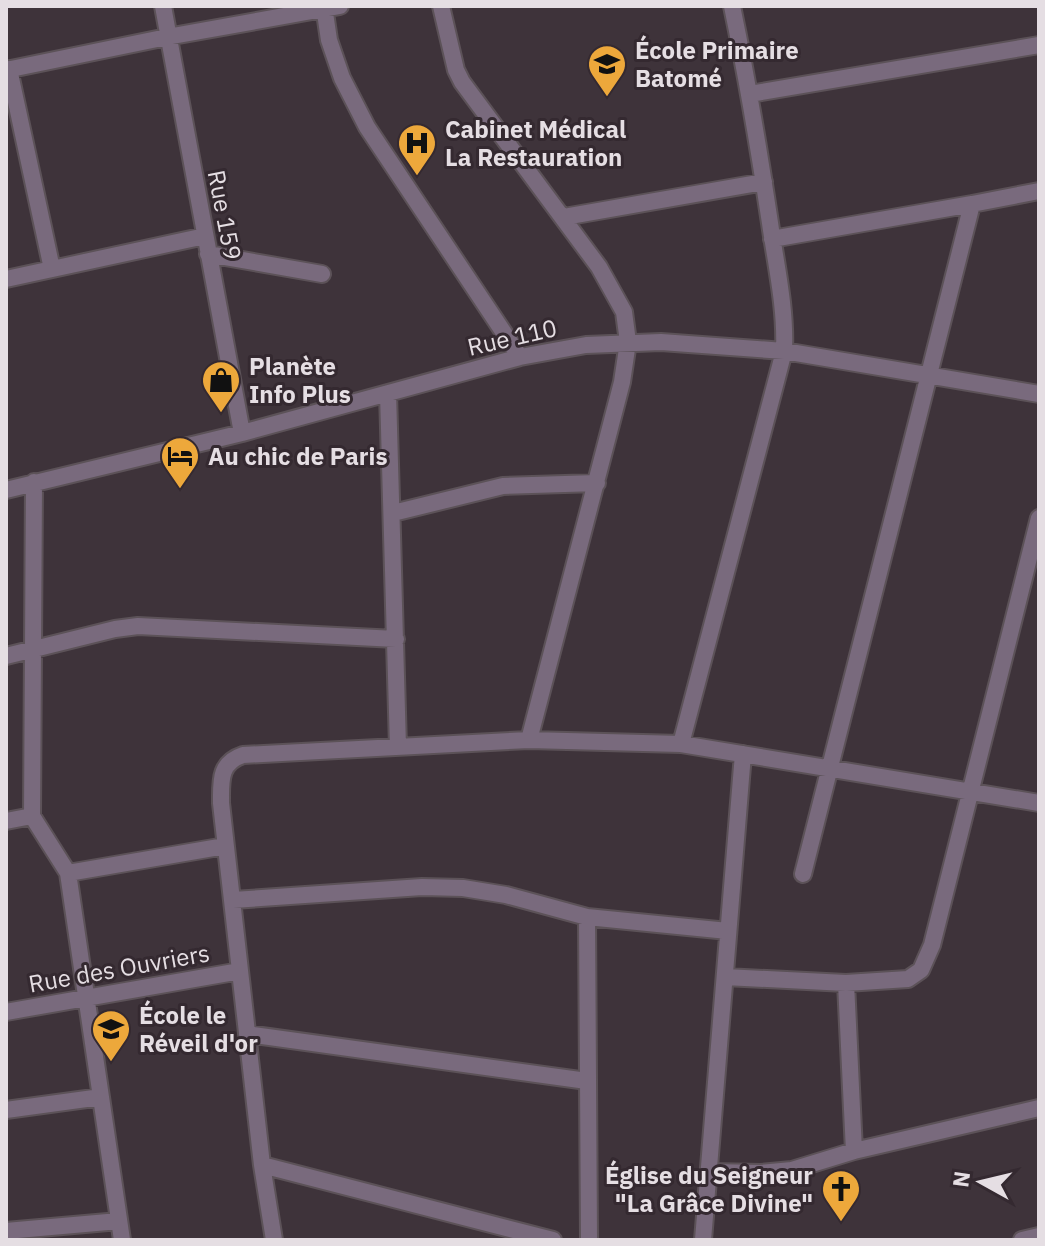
<svg xmlns="http://www.w3.org/2000/svg" width="1045" height="1246" font-family="'IBM Plex Sans',sans-serif">
<style>
.lines{fill:none;stroke-linecap:round;stroke-linejoin:round}
.minor-casing{stroke:#5c5258;stroke-width:20}
.minor{stroke:#796a7d;stroke-width:16}
.labels{text-anchor:middle;dominant-baseline:central;stroke-width:6;stroke-linejoin:round;paint-order:stroke}
.poi-label{font-size:24px;font-weight:bold;fill:#e5dee3;stroke:#342930;text-anchor:start}
.street-label{font-size:24px;fill:#e5dee3;stroke:#342930}
</style>
<rect width="100%" height="100%" fill="#3e333a"/>
<g class="lines">
<defs>
<path id="minor" d="M163,6L242,433
M324,6L329,40L342,78L367,127L520,357
M441,6L456,70L462,82L599,267L624,312L628,342L622,382L529,740
M9,69L52,269
M6,70L167,37L340,6
M750,94L1039,45
M564,217L764,182
M772,239L972,204
M208,254L322,274
M6,279L205,236
M388,393L398,747
M34,482L32,816L68,873L122,1240
M6,490L242,433L520,357L586,345L661,342L784,351L1039,394
M393,513L503,486L597,483
M6,656L115,629L138,626L396,639
M681,744L784,351C786,308 776,265 770,223C759,150 747,78 732,6
M6,821L32,816
M68,873L225,846
M803,874L972,204L1039,191
M233,900L422,887L463,888L506,895L587,917L728,931
M587,917L589,1240
M725,977L846,983L908,979L921,970L932,945L1039,518
M846,983L854,1151
M6,1012L240,971
M247,1034L587,1081
M6,1110L101,1097
M262,1165L553,1240
M710,1172L761,1173L792,1170L854,1151L1039,1108
M6,1231L119,1221
M274,1240L262,1165L221,803C221,781 219,763 243,755L529,740L681,744L1039,803
M703,1240L743,754
M1022,1240L1039,1236"/>
</defs>
<use href="#minor" class="minor-casing"/>
<use href="#minor" class="minor"/>
</g>
<defs>
<symbol id="school-pin" viewBox="-11 -11 22 30"><path d="M0 17L-7.5 6A9.5 9.5 0 1 1 7.5 6Z" fill="#eda83b" stroke="#342930"/><path d="M0-5L7-2L0 1L-7-2ZM-4 1L0 2.5L4 1V4Q0 6-4 4Z" fill="#111"/></symbol>
<symbol id="hospital-pin" viewBox="-11 -11 22 30"><path d="M0 17L-7.5 6A9.5 9.5 0 1 1 7.5 6Z" fill="#eda83b" stroke="#342930"/><path d="M-5-5h3v3.5h4V-5h3V5h-3V1.5h-4V5h-3Z" fill="#111"/></symbol>
<symbol id="shop-pin" viewBox="-11 -11 22 30"><path d="M0 17L-7.5 6A9.5 9.5 0 1 1 7.5 6Z" fill="#eda83b" stroke="#342930"/><path d="M-5-2.5h2.3a2.7 3.5 0 0 1 5.4 0H5L5.5 6h-11ZM-1.5-2.5h3a1.5 2.3 0 0 0-3 0Z" fill="#111"/></symbol>
<symbol id="hotel-pin" viewBox="-11 -11 22 30"><path d="M0 17L-7.5 6A9.5 9.5 0 1 1 7.5 6Z" fill="#eda83b" stroke="#342930"/><path d="M-6-4.5h1.5V1H6V5H4.5V3h-9V5H-6ZM-4 0a1.8 1.8 0 1 1 3.6 0ZM.5 0V-2.5h3Q6-2.5 6 0Z" fill="#111"/></symbol>
<symbol id="church-pin" viewBox="-11 -11 22 30"><path d="M0 17L-7.5 6A9.5 9.5 0 1 1 7.5 6Z" fill="#eda83b" stroke="#342930"/><path d="M-1.2-6h2.4v3.5h3.3v2.4h-3.3V6h-2.4V-.1h-3.3v-2.4h3.3Z" fill="#111"/></symbol>
</defs>
<g fill-rule="evenodd">
<use href="#school-pin" x="585" y="42" width="44" height="60"/>
<use href="#hospital-pin" x="395" y="121" width="44" height="60"/>
<use href="#shop-pin" x="199" y="358" width="44" height="60"/>
<use href="#hotel-pin" x="158" y="434" width="44" height="60"/>
<use href="#school-pin" x="89" y="1007" width="44" height="60"/>
<use href="#church-pin" x="819" y="1167" width="44" height="60"/>
</g>
<g class="labels">
<g class="poi-label">
<text x="635" y="50">École Primaire<tspan x="635" dy="28">Batomé</tspan></text>
<text x="445" y="129">Cabinet Médical<tspan x="445" dy="28">La Restauration</tspan></text>
<text x="249" y="366">Planète<tspan x="249" dy="28">Info Plus</tspan></text>
<text x="208" y="456">Au chic de Paris</text>
<text x="139" y="1015">École le<tspan x="139" dy="28">Réveil d'or</tspan></text>
<text x="813" y="1175" text-anchor="end">Église du Seigneur<tspan x="813" dy="28">"La Grâce Divine"</tspan></text>
</g>
<g class="street-label">
<text transform="translate(225 215) rotate(79)">Rue 159</text>
<text transform="translate(512 337) rotate(-13)">Rue 110</text>
<text transform="translate(119 968) rotate(-10)">Rue des Ouvriers</text>
</g>
</g>
<rect width="1045" height="1246" fill="none" stroke="#e5dee3" stroke-width="16"/>
<g transform="translate(981 1182) rotate(278)" stroke="#342930" stroke-width="6" paint-order="stroke">
<path d="M0-6L14 30L0 20L-14 30Z" fill="#e5dee3"/>
<text y="-12" font-size="22" font-weight="bold" text-anchor="middle" fill="#e5dee3">N</text>
</g>
</svg>
